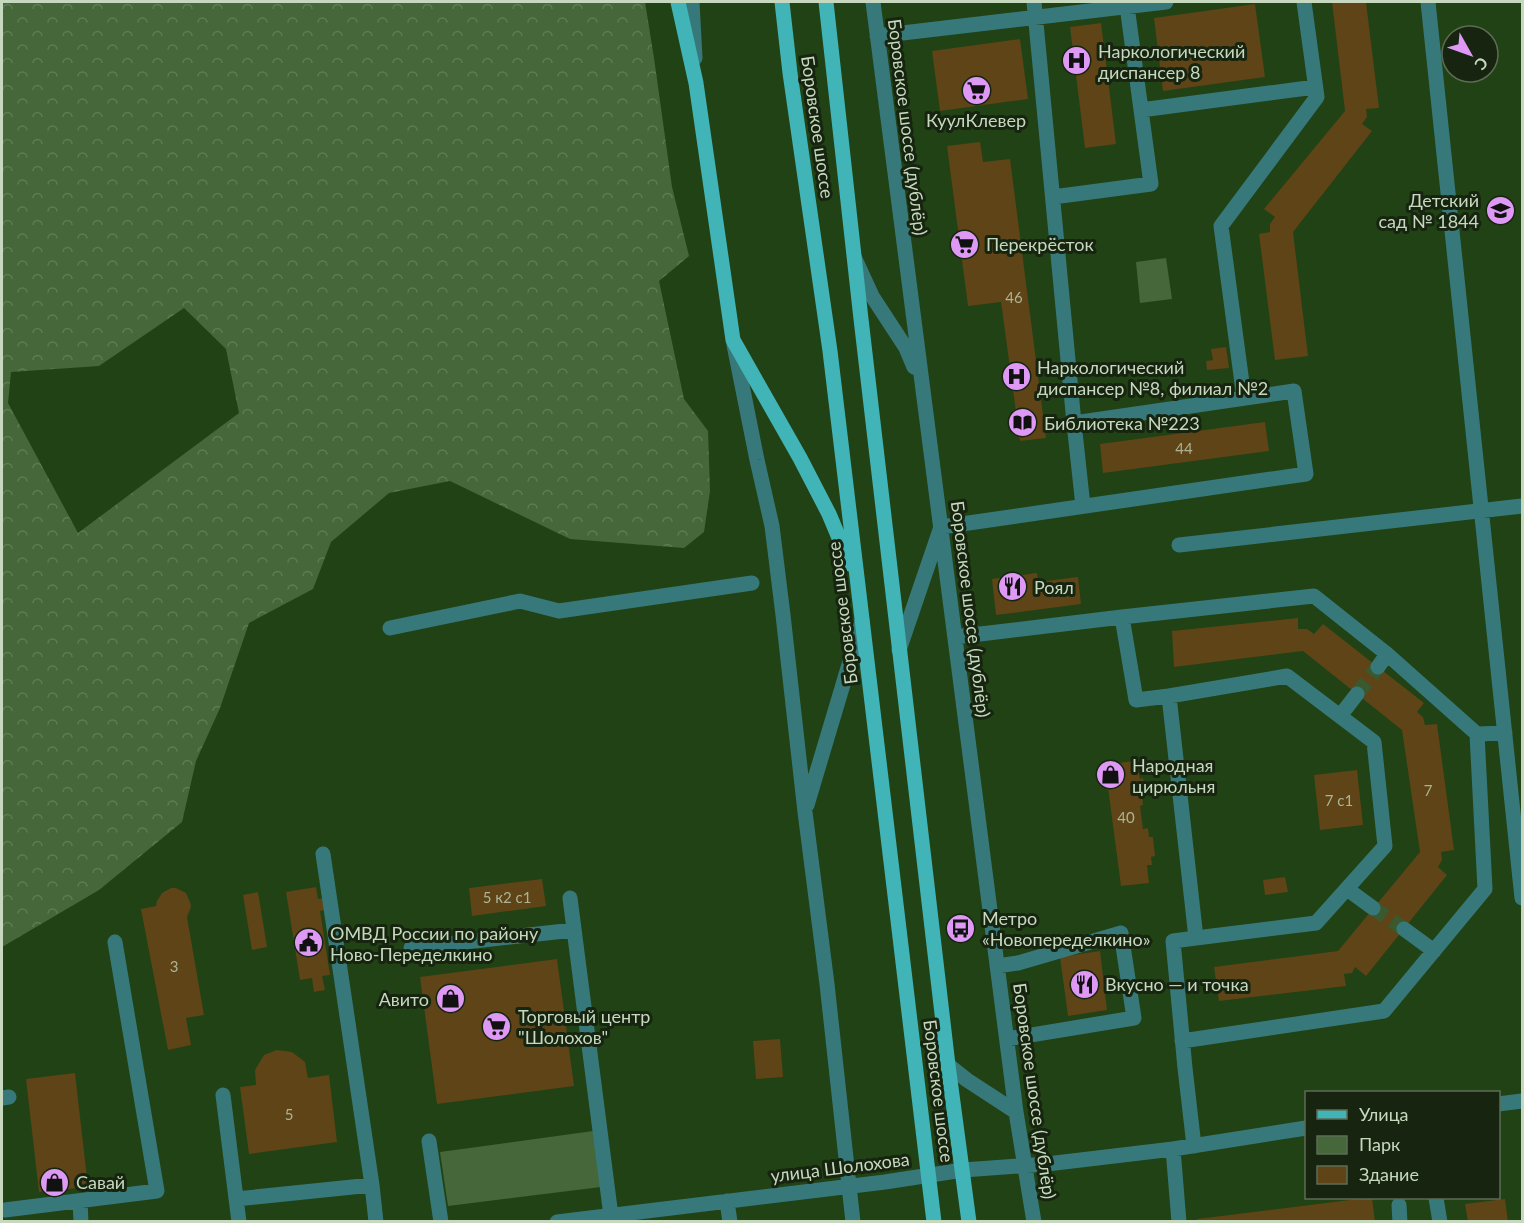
<svg xmlns="http://www.w3.org/2000/svg" width="1524" height="1223" font-family="Lato,sans-serif">
<style>
.green{fill:#456739}
.forest{fill:url(#forest-crowns);fill-rule:evenodd}
.building{fill:#5e4416}
.lines{fill:none;stroke-linecap:round;stroke-linejoin:round}
.minor-tunnel{stroke:#3a592e;stroke-width:15;stroke-dasharray:15 8;stroke-linecap:butt}
.minor{stroke:#37797b;stroke-width:15}
.major{stroke:#41b4b7;stroke-width:15}
.labels{text-anchor:middle;dominant-baseline:central;stroke-width:6;stroke-linejoin:round;paint-order:stroke}
.number-label{font-size:15px;fill:#acb495}
.poi-label{font-size:18px;fill:#c6d9bf;stroke:#162410;text-anchor:start}
.street-label{font-size:18px;fill:#c6d9bf;stroke:#162410}
</style>
<defs>
<pattern id="forest-crowns" width="20" height="18" patternUnits="userSpaceOnUse" patternTransform="scale(1.5)"><rect width="20" height="18" fill="#456739"/><path d="M2 6a3 3 0 1 1 6 0M12 15a3 3 0 1 1 6 0" fill="none" stroke="#5e7c54"/></pattern>
</defs>
<rect width="100%" height="100%" fill="#214214"/>
<path class="green" d="M1166,258L1172,299L1140,303L1136,262Z
M593,1131L601,1187L448,1206L440,1152Z"/>
<path class="forest" d="M2,2H645L654,58L672,187L689,256L659,281L684,399L708,431L710,491L704,532L684,548L570,539L450,481L389,493L331,542L313,589L249,623L220,708L196,761L182,822L99,890L2,947ZM184,308L226,349L239,413L78,533L8,403L11,372L99,366Z"/>
<path class="building" d="M1332,2H1366L1379,108L1366,109L1367,117L1362,124L1372,131L1293,232L1308,356L1275,360L1259,234L1270,232V224L1275,217L1264,209L1345,111Z
M1255,4L1265,77L1163,91L1154,18Z
M1101,23L1116,144L1085,148L1070,27Z
M1020,39L1028,99L940,111L932,51Z
M980,142L983,162L1010,159L1046,438L1020,441L1001,302L968,306L947,146Z
M1226,347L1229,368L1207,370L1206,361L1213,360L1211,349Z
M1265,422L1269,451L1103,473L1100,444Z
M1037,573L1038,582L1078,577L1081,604L996,615L992,579Z
M1298,618V629H1307L1314,634L1323,624L1424,703L1417,712L1423,717L1425,725L1437,724L1454,850L1441,852L1442,860L1438,867L1447,875L1366,976L1355,967L1352,973L1344,974L1346,986L1219,1001L1214,967L1338,951L1420,852L1402,730L1303,651L1174,667L1172,631Z
M1134,761L1135,767H1138L1140,779L1143,778L1146,796H1142L1143,805L1140,806L1143,829L1148,828L1149,837H1153L1155,856L1151,857L1152,865H1147L1149,883L1121,886L1105,765Z
M1357,770L1363,825L1320,830L1314,775Z
M1285,877L1288,892L1265,895L1263,880Z
M542,879L546,906L472,916L469,888Z
M316,887L318,899L324,898L326,910L320,911L330,975L322,976L325,990L314,992L312,978L300,980L286,892Z
M171,888H176L186,893L190,902L191,907L187,917L204,1015L186,1018L191,1045L168,1050L141,909L156,906L157,901L162,893Z
M258,892L267,947L252,950L243,895Z
M1100,951L1107,1010L1068,1016L1060,957Z
M557,959L574,1086L437,1104L420,977Z
M780,1039L783,1077L756,1079L753,1041Z
M277,1050L292,1052L305,1062L308,1078L329,1075L337,1142L249,1154L240,1087L256,1085L255,1070L264,1055Z
M75,1073L88,1187L39,1192L26,1079Z
M1366,1198H1372L1375,1222H1197V1219Z
M1505,1199L1508,1222H1468L1465,1204Z"/>
<g class="lines">
<path class="minor-tunnel" d="M1357,694L1378,667
M1373,908L1404,929"/>
<path class="minor" d="M692,2L695,58
M873,2L1016,1112L1034,1222
M1034,2L1074,423L1083,506
M1428,2L1522,898
M877,36L1166,2
M1141,110L1315,87
M1053,197L1151,184L1127,6
M855,259L872,296L906,348L914,367
M734,345L757,460L772,526L783,615L805,812L827,984L853,1222
M1244,398L1221,226L1317,97L1304,2
M1179,545L1522,506
M1122,617L1314,596L1387,654L1477,734L1505,733
M390,628L520,601L559,611L752,583
M955,637L1122,617L1136,700L1169,696L1196,938L1173,941L1185,1068L1194,1146
M899,650L941,527L1306,474L1294,391L1074,423
M1378,667L1387,654
M1169,696L1287,676L1374,742L1385,846L1316,923L1196,938
M1340,716L1357,694
M807,805L862,621
M323,854L372,1185L376,1222
M1347,889L1373,908
M570,898L611,1216
M1404,929L1434,951
M411,948L574,930
M997,966L1018,963L1121,933L1134,1018L1007,1039
M1182,1041L1384,1011L1485,889L1477,734
M948,1065L967,1080L1016,1112
M223,1095L239,1222
M2,1098L9,1097
M1498,1104L1522,1101
M429,1141L441,1222
M1173,1149L1179,1222
M1436,1198L1440,1222
M236,1199L372,1185
M80,1201L81,1222
M727,1201L730,1222
M1399,1205L1400,1222
M5,1210L157,1191L115,942
M557,1222L885,1182L963,1170L1047,1164L1173,1149L1306,1128"/>
<path class="major" d="M678,2L696,83L733,340L800,458L829,514L850,564
M782,2L790,73L830,351L934,1222
M826,2L861,319L948,1065L969,1222"/>
</g>
<defs>
<symbol id="hospital-disc" viewBox="-11 -11 22 22"><circle r="9.5" fill="#dd99f3" stroke="#162410"/><path d="M-5-5h3v3.5h4V-5h3V5h-3V1.5h-4V5h-3Z" fill="#111"/></symbol>
<symbol id="supermarket-disc" viewBox="-11 -11 22 22"><circle r="9.5" fill="#dd99f3" stroke="#162410"/><path d="M-6-5.5h2.5l.6 2H6L4.5 2H-2.5L-4.4-4H-6ZM-1.5 3.2a1.3 1.3 0 1 0 .1 0ZM3 3.2a1.3 1.3 0 1 0 .1 0Z" fill="#111"/></symbol>
<symbol id="school-disc" viewBox="-11 -11 22 22"><circle r="9.5" fill="#dd99f3" stroke="#162410"/><path d="M0-5L7-2L0 1L-7-2ZM-4 1L0 2.5L4 1V4Q0 6-4 4Z" fill="#111"/></symbol>
<symbol id="library-disc" viewBox="-11 -11 22 22"><circle r="9.5" fill="#dd99f3" stroke="#162410"/><path d="M-6-4Q-3-5.5-.7-3.5V5Q-3 3-6 4ZM6-4Q3-5.5 .7-3.5V5Q3 3 6 4Z" fill="#111"/></symbol>
<symbol id="restaurant-disc" viewBox="-11 -11 22 22"><circle r="9.5" fill="#dd99f3" stroke="#162410"/><path d="M-5-6h1v4h1v-4h1v4h1v-4h1v5L-1.5 .5V6h-2V.5L-5-1ZM5-6V6H3V1.5H1.5Q1.5-4 5-6Z" fill="#111"/></symbol>
<symbol id="shop-disc" viewBox="-11 -11 22 22"><circle r="9.5" fill="#dd99f3" stroke="#162410"/><path d="M-5-2.5h2.3a2.7 3.5 0 0 1 5.4 0H5L5.5 6h-11ZM-1.5-2.5h3a1.5 2.3 0 0 0-3 0Z" fill="#111"/></symbol>
<symbol id="bus-disc" viewBox="-11 -11 22 22"><circle r="9.5" fill="#dd99f3" stroke="#162410"/><path d="M-5-6H5V4H4V6H2V4H-2V6H-4V4H-5ZM-3.5-4V0h7V-4ZM-3.5 1.2v1.5H-2V1.2ZM2 1.2v1.5H3.5V1.2Z" fill="#111"/></symbol>
<symbol id="civic-disc" viewBox="-11 -11 22 22"><circle r="9.5" fill="#dd99f3" stroke="#162410"/><path d="M-.6-6.5H3V-4.5H.6V-3L4-1V1h2V6H-6V1h2V-1L-.6-3ZM-1.2 2.5V6h2.4V2.5Z" fill="#111"/></symbol>
</defs>
<g fill-rule="evenodd">
<use href="#hospital-disc" x="1060" y="44" width="33" height="33"/>
<use href="#supermarket-disc" x="960" y="74" width="33" height="33"/>
<use href="#school-disc" x="1484" y="194" width="33" height="33"/>
<use href="#supermarket-disc" x="948" y="228" width="33" height="33"/>
<use href="#hospital-disc" x="1000" y="360" width="33" height="33"/>
<use href="#library-disc" x="1006" y="406" width="33" height="33"/>
<use href="#restaurant-disc" x="996" y="570" width="33" height="33"/>
<use href="#shop-disc" x="1094" y="758" width="33" height="33"/>
<use href="#bus-disc" x="944" y="912" width="33" height="33"/>
<use href="#civic-disc" x="292" y="926" width="33" height="33"/>
<use href="#restaurant-disc" x="1068" y="968" width="33" height="33"/>
<use href="#shop-disc" x="434" y="982" width="33" height="33"/>
<use href="#supermarket-disc" x="480" y="1010" width="33" height="33"/>
<use href="#shop-disc" x="38" y="1166" width="33" height="33"/>
</g>
<g class="labels">
<g class="number-label">
<text x="1014" y="297">46</text>
<text x="1184" y="448">44</text>
<text x="1428" y="790">7</text>
<text x="1339" y="800">7 с1</text>
<text x="1126" y="817">40</text>
<text x="507" y="897">5 к2 с1</text>
<text x="174" y="966">3</text>
<text x="289" y="1114">5</text>
</g>
<g class="poi-label">
<text x="1098" y="51">Наркологический<tspan x="1098" dy="21">диспансер 8</tspan></text>
<text x="976" y="120" text-anchor="middle">КуулКлевер</text>
<text x="1479" y="200" text-anchor="end">Детский<tspan x="1479" dy="21">сад № 1844</tspan></text>
<text x="986" y="244">Перекрёсток</text>
<text x="1037" y="367">Наркологический<tspan x="1037" dy="21">диспансер №8, филиал №2</tspan></text>
<text x="1044" y="423">Библиотека №223</text>
<text x="1034" y="587">Роял</text>
<text x="1132" y="765">Народная<tspan x="1132" dy="21">цирюльня</tspan></text>
<text x="982" y="918">Метро<tspan x="982" dy="21">«Новопеределкино»</tspan></text>
<text x="330" y="933">ОМВД России по району<tspan x="330" dy="21">Ново-Переделкино</tspan></text>
<text x="1105" y="984">Вкусно — и точка</text>
<text x="429" y="999" text-anchor="end">Авито</text>
<text x="518" y="1016">Торговый центр<tspan x="518" dy="21">"Шолохов"</tspan></text>
<text x="76" y="1182">Савай</text>
</g>
<g class="street-label">
<text transform="translate(818 127) rotate(82)">Боровское шоссе</text>
<text transform="translate(908 127) rotate(83)">Боровское шоссе (дублёр)</text>
<text transform="translate(971 609) rotate(83)">Боровское шоссе (дублёр)</text>
<text transform="translate(842 613) rotate(-97)">Боровское шоссе</text>
<text transform="translate(939 1091) rotate(83)">Боровское шоссе</text>
<text transform="translate(1035 1091) rotate(82)">Боровское шоссе (дублёр)</text>
<text transform="translate(840 1167) rotate(-7)">улица Шолохова</text>
</g>
</g>
<rect width="1524" height="1223" fill="none" stroke="#c6d9bf" stroke-width="6"/>
<rect x="1305" y="1091" width="195" height="108" fill="#162410" stroke="#5c6c56" stroke-width="1.5"/>
<rect x="1317" y="1110" width="30" height="9" fill="#41b4b7" stroke="#5c6c56" stroke-width="1.5"/>
<text x="1359" y="1121" font-size="18" fill="#c6d9bf">Улица</text>
<rect x="1317" y="1136" width="30" height="18" fill="#456739" stroke="#5c6c56" stroke-width="1.5"/>
<text x="1359" y="1151" font-size="18" fill="#c6d9bf">Парк</text>
<rect x="1317" y="1166" width="30" height="18" fill="#5e4416" stroke="#5c6c56" stroke-width="1.5"/>
<text x="1359" y="1181" font-size="18" fill="#c6d9bf">Здание</text>
<g transform="translate(1470 54) rotate(130)"><circle r="28" fill="#162410" stroke="#5c6c56" stroke-width="1.5"/>
<path d="M0-4.5L10 22L0 15L-10 22Z" fill="#dd99f3"/>
<text y="-9" font-size="16" font-weight="bold" text-anchor="middle" fill="#c6d9bf">С</text>
</g>
</svg>
